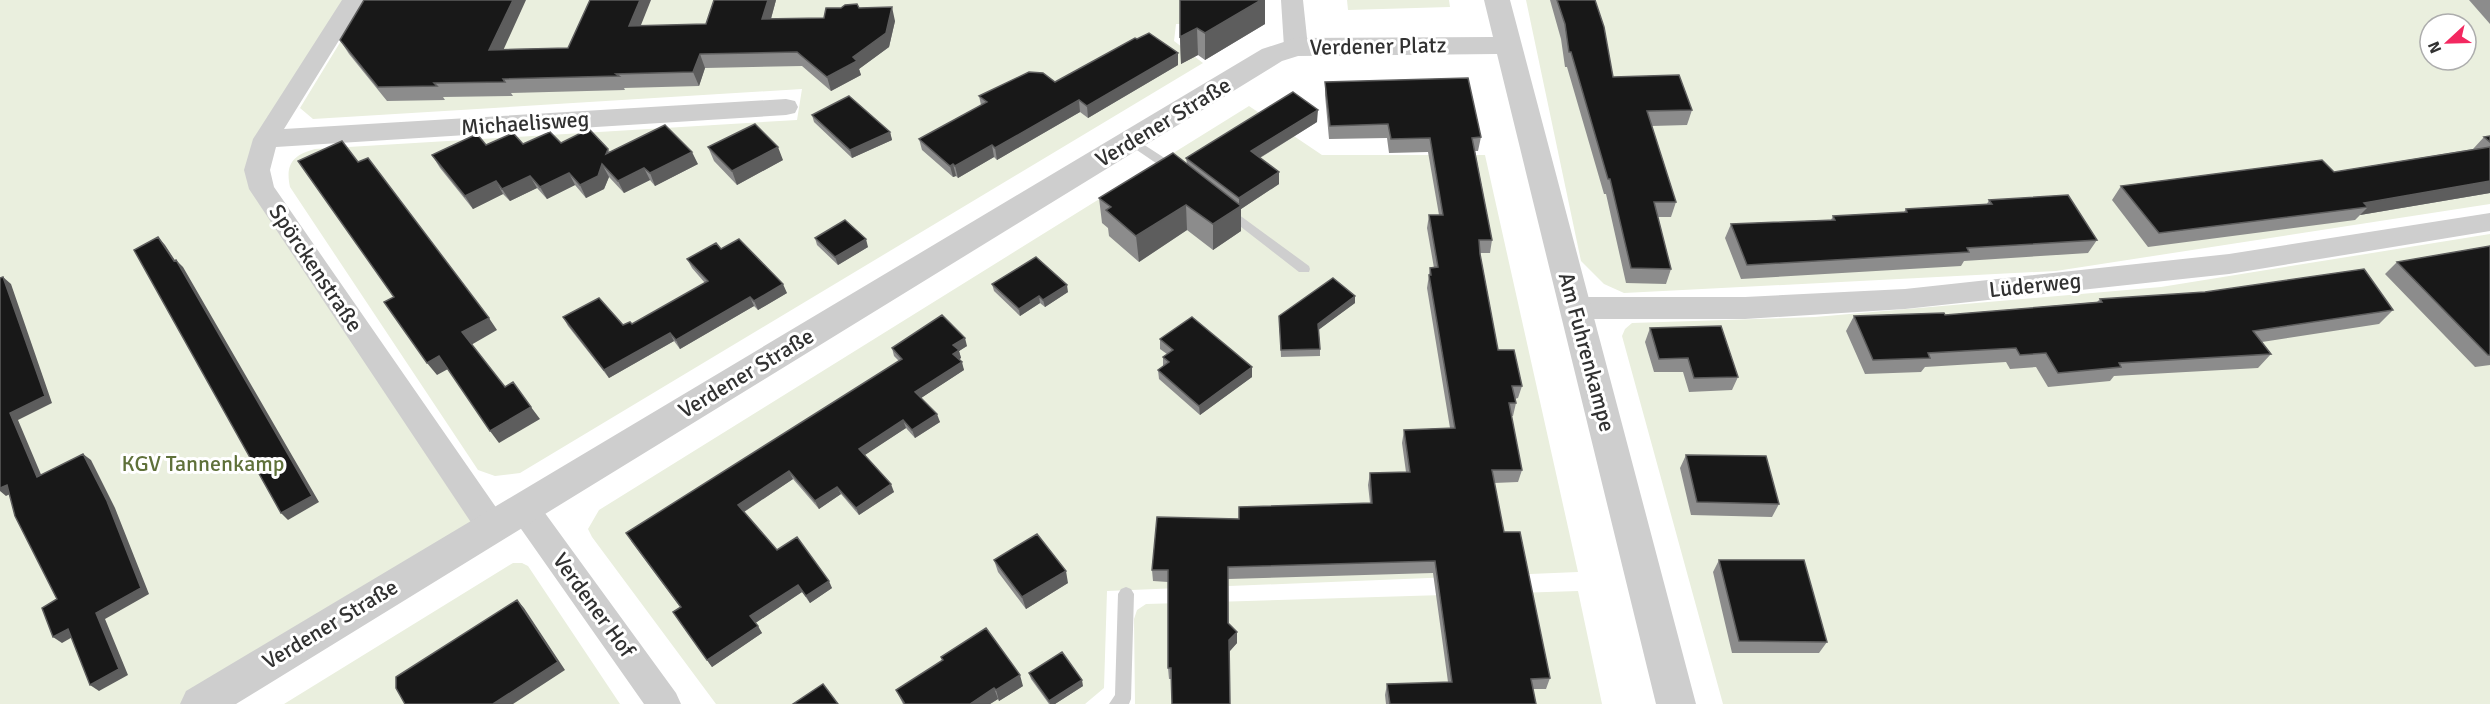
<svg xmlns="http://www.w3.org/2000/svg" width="2490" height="704" font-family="Signika,sans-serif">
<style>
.green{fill:#eaefde;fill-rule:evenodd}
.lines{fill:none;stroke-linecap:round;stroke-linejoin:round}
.service{fill:#cecece;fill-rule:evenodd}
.minor{fill:#cecece;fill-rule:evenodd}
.tertiary{fill:#cecece;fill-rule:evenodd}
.wall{fill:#8c8c8c}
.shaded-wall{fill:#5d5d5d}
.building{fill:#181818;stroke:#5d5d5d;stroke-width:1.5}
.labels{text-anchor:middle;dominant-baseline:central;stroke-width:6;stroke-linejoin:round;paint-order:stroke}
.street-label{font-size:22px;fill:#313131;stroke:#fff}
.park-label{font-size:22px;fill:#5f713a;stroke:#fff}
</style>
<rect width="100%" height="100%" fill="#fff"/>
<path class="green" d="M0,0H353L257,170L491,526L200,704H0Z
M366,0H1190V24H1176L1174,41L1203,63L520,473L495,476L478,470L290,187C285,164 293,155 315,149L797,120L802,89L313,119L300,108Z
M1347,0H1449L1450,7L1348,10Z
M1526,0H2490V204L2056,271L1624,293L1604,284L1581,261ZM2430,24H2466V60H2430Z
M1249,106L1322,155H1485L1578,572L1107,591L1104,688L1085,704H716L592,537L588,529L599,510Z
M2490,234V704H1723L1622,336L1625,329L1632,323L1815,317L2161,287Z
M513,563H522L528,566L620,704H284Z
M1578,591L1602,704H1135L1134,619L1137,610L1146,604Z"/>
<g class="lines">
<path class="service" d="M1132,137L1180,168L1182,171L1180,174H1172L1128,144L1126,141Z
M1227,206L1309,266L1310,269L1309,272H1299L1223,213L1221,210L1223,207Z
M1126,587L1131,589L1134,594L1131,699L1129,704H1109L1115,695L1118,594L1121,589Z"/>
<path class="minor" d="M342,0H364L284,129L786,99L795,101L798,107L795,113L786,115L276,147L270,170L274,187L502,516L507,526L502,536L491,539L480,536L249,189L244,170L253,139Z
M1281,0H1303L1308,47L1304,52L1296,54L1288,52L1284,47Z
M2490,213V231L2229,274L1905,309L1745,319H1576L1566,315L1562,308L1566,301L1576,297H1745L1905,289L2229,254Z
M523,494L534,498L676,693L681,704H644L512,516L507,507L512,498Z"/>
<path class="tertiary" d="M1484,0H1510L1696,704H1656L1497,54L1298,56L1282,61L236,704H180L186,691L1262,49L1296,38L1493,37Z"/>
</g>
<path class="wall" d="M776,0L771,19L824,18L859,8L895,21L889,47L859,69L861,75L831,91L802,66L705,68L699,86L624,88L625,90L511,93L513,96L443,97L445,100L387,101L349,54L340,40L504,49L568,48L641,26L706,24Z
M1180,0H1265V24L1205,60L1198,55L1181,64L1180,37Z
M1550,0H1595L1613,77L1692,110L1687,125L1652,126L1676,202L1671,217H1658L1671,269L1666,284L1626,283L1606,194H1604L1567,67H1565L1561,39Z
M2469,0H2490V24Z
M1178,65L1088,118L1080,112L997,160L994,157L958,178L956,176L953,177L922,150L919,139L981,105L979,96L1055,82Z
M1325,82L1481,137L1478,151H1475L1492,240L1490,253H1480L1498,350L1522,386L1518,398L1515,399L1516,403L1513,416H1511L1522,470L1518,482L1494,483L1504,532L1550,678L1546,689H1533L1536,704H1386L1385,695L1387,684L1448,682L1433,573L1228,579L1229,624L1237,632V643L1229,652L1171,679H1169L1168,668V582L1153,581L1152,570L1239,519V507L1370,503L1368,485L1370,473L1406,472L1402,443L1404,430L1450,428L1427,288L1430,268H1434L1427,228L1429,215H1439L1428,152L1389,153L1387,138L1329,139L1325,95Z
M812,115L890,132L892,140L852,158L814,122Z
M1317,122L1260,158L1279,172V184L1241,209V231L1213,250L1187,230L1139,262L1109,236L1108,228L1102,223L1099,198L1187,164L1186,158Z
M2490,136V193L2360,215L2355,220L2148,247L2112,200L2121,186L2334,172L2473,149L2484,137Z
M561,143L608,149L610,152L698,164L655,186L650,180L624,193L609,177L604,189L586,198L575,185L547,199L537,188L510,201L503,194L473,209L440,168L432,155L486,145Z
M708,147L783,160L737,185L714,161Z
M1989,200L2097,240L2088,253L1964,261L1961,266L1741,279L1725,238L1731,224L1831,220L1833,216L1904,212L1906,209L1987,204Z
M815,238L868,247L838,265L817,245Z
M2490,246V365L2475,367L2385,274L2397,262Z
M721,249L787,293L758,310L754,306L680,349L674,341L609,378L568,326L563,317L623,325L632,324L705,283L692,268L687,259Z
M992,284L1068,292L1045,307L1040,303L1020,316L994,291Z
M2100,299L2393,310L2379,324L2262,342L2271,354L2258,368L2114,376L2110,381L2048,387L2036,367L2010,369L2006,362L1925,367L1921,372L1865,374L1846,331L1854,316L1945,315L2097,302Z
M1355,303L1318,330L1320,349V356L1281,357L1279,316Z
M1650,328L1738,377L1732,390L1689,392L1683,372H1654L1645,342Z
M1160,339L1252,377L1200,415L1159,379L1158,370L1163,366V357L1167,354L1160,349Z
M967,346L959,351L961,358L959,359L964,370L921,398L940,422L915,438L906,428L864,455L894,492L859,515L841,494L819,509L793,479L744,512L777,550L832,588L810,603L802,592L755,623L762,633L712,667L673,612L680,607L631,541L899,361L894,356L892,348Z
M1686,455L1779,504L1772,517L1691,515L1680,468Z
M994,560L1068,583L1026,609L998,572Z
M1719,560L1827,642L1819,653H1732L1713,572Z
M941,657L1023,686L999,701L998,699L990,704H903L896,690L942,661Z
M1029,673L1083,686L1055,704H1049L1031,679Z"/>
<path class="shaded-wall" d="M513,0H526L497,64L489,50Z
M640,0H651L635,40L629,26Z
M768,0H776L767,33L762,19Z
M1261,0H1265V24L1205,60V33Z
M892,7L895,21L889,47L859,69L861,75L831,91L827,77L853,57Z
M1197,28L1198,55L1181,64L1180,37Z
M1178,53V65L1088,118L1087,106Z
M700,54L705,68L699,86L693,72Z
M1079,100L1080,112L997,160L995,148Z
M1318,110L1317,122L1251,163V151Z
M890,132L892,140L852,158L850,150Z
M992,145L994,157L958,178L955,166Z
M778,147L783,160L737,185L732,171Z
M692,152L698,164L655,186L650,173Z
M602,164L609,177L604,189L586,198L580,185Z
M953,164L956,176L953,177L950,166Z
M644,168L650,180L624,193L618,181Z
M1279,172V184L1241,209V231L1213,250V224L1239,207V198Z
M569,173L575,185L547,199L540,187Z
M530,176L537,188L510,201L502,189Z
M496,181L503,194L473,209L465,196Z
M2490,181V193L2360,215L2368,207L2364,203Z
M1186,205L1187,230L1139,262L1136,236Z
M158,237L165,245L180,268L174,261Z
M866,239L868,247L838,265L835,257Z
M176,260L183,267L319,502L288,520L281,513Z
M3,277L11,284L52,403L18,420L45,484L37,477L10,413Z
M783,284L787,293L758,310L754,301Z
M1067,285L1068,292L1045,307L1043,300Z
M1039,296L1040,303L1020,316L1019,309Z
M1355,296V303L1317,331L1318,324Z
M750,297L754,306L680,349L676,340Z
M489,318L497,330L471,345L462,332Z
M670,333L674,341L609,378L604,370Z
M965,338L967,346L959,351L961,358L955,362L953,354V345Z
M439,356L448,369L437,375L427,363Z
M962,362L964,370L918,400L915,392Z
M1252,367V377L1200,415L1199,406Z
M531,407L540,419L499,443L490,431Z
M937,414L940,422L915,438L912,430Z
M903,420L906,428L862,457L859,449Z
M83,454L91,460L115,508L149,594L105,619L128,675L99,691L90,685Z
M789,471L793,479L742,513L738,505Z
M891,484L894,492L859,515L856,508Z
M7,485L16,491L6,496L0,491V488Z
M837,487L841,494L819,509L815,501Z
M1066,571L1068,583L1026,609L1022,597Z
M829,581L832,588L810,603L806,596Z
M798,585L802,592L754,624L750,616Z
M517,600L524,608L565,670L513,704H493Z
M758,626L762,633L712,667L707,660Z
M68,629L76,635L62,643L53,637Z
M1237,632V643L1229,652V640Z
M1020,675L1023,686L999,701L996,690Z
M1082,680L1083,686L1055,704H1050L1049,701Z
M994,688L998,699L990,704H970Z"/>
<path class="building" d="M364,0H513L489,50L568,48L590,0H640L629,26L706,24L714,0H768L762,19L824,18L826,8H841L845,5L857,4L859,8L892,7L886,33L853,57L857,61L827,77L797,52L700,54L693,72L616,74L619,76L503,79L505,82L434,83L437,86L378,87L340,40Z
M1180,0H1261L1205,33L1197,28L1180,37Z
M1557,0H1595L1604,27L1613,77L1679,75L1692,110L1647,111L1676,202H1654L1671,269L1631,268L1610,179H1608L1571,52H1569L1565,24Z
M1149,33L1178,53L1087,106L1079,100L995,148L992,145L955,166L953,164L950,166L919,139L987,102L979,96L1029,72L1043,73L1055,82L1135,38L1137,39Z
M1468,78L1481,137L1472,138L1492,240H1479L1480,254L1498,350H1514L1522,386H1512L1516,403H1509L1522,470H1492L1504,532H1520L1550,678L1531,679L1536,704H1390L1387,684L1452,682L1435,561L1228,567V623L1237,632L1229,640L1230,704H1172L1171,668H1168V570H1152L1157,517L1239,519V507L1372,503L1370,473L1410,472L1404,430L1455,428L1429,275H1431L1430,268L1438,267L1429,215H1443L1430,138L1391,139L1388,124L1330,126L1325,82Z
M1293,92L1318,110L1251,151L1279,172L1239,198L1186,158Z
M849,96L890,132L850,150L812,115Z
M755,124L778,147L732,171L708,147Z
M665,125L692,152L650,173L644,168L618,181L602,164L598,176L580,185L569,173L540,187L530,176L502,189L496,181L465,196L432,155L477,134L486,145L513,133L523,144L550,132L561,143L589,129L608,149L606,154Z
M2490,136V142L2484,137Z
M342,141L358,162L368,158L489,318L462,332L505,387L513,382L531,407L490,431L439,356L427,363L384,302L394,297L298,161Z
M2490,147V181L2364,203L2368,207L2159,233L2121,186L2322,160L2334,172Z
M1173,153L1241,206L1213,224L1186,205L1136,236L1106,210L1111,207L1099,198Z
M2068,195L2097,240L1967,248L1969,252L1747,265L1731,224L1835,220L1833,216L1907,212L1906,209L1992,204L1989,200Z
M845,220L866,239L835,257L815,238Z
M158,237L174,261L176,260L312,496L281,513L134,250Z
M739,239L783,284L754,301L750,297L676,340L670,333L604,370L563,317L599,298L623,325L630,322L632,324L708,281L687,259L716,243L721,249Z
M2490,246V355H2488L2397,262Z
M1036,257L1067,285L1043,300L1039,296L1019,309L992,284Z
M2364,269L2393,310L2253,331L2271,354L2119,363L2121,367L2058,373L2046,353L2020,355L2016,348L1928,353L1930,358L1873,360L1854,316L1944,313L1945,315L2102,302L2100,299L2205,292Z
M3,277L45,396L10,413L37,477L83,454L107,501L141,588L96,613L119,669L90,685L68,629L53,637L42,608L57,599L15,516L7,485L0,488V278Z
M1333,278L1355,296L1318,324L1320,349L1281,350L1279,316Z
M942,315L965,338L953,345L959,350L953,354L962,362L915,392L937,414L912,430L903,420L859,449L891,484L856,508L837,487L815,501L789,471L738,505L777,550L797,537L829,581L806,596L798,585L750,616L758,626L707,660L673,612L681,607L626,533L902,359L892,348Z
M1192,317L1252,367L1199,406L1158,370L1169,362L1163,357L1173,350L1160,339Z
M1721,326L1738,377L1694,378L1688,358L1659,359L1650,328Z
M1686,455L1766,456L1779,504L1697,502Z
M1037,534L1066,571L1022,597L994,560Z
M1719,560H1804L1827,642L1739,641Z
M517,600L558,662L493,704H405L396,688V677Z
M986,628L1020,675L996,690L994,688L970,704H905L896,690L943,660L941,657Z
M1062,652L1082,680L1049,701L1029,673Z
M823,684L838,704H793Z"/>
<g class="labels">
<g class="street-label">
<text transform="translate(1378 46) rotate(-1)">Verdener Platz</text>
<text transform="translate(1163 122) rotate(-31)">Verdener Straße</text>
<text transform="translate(525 123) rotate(-4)">Michaelisweg</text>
<text transform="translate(316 268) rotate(56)">Spörckenstraße</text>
<text transform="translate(2035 285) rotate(-6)">Lüderweg</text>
<text transform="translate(1587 352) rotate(75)">Am Fuhrenkampe</text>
<text transform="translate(746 373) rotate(-31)">Verdener Straße</text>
<text transform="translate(594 605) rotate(54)">Verdener Hof</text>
<text transform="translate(330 624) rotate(-31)">Verdener Straße</text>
</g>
<g class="park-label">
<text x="203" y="463">KGV Tannenkamp</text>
</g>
</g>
<g transform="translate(2448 42) rotate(248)"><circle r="28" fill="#ffffff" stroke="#adadad" stroke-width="1.5"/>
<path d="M0-4.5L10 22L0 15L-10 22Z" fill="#f32860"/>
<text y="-9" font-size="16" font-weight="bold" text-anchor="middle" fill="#313131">N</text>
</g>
</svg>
